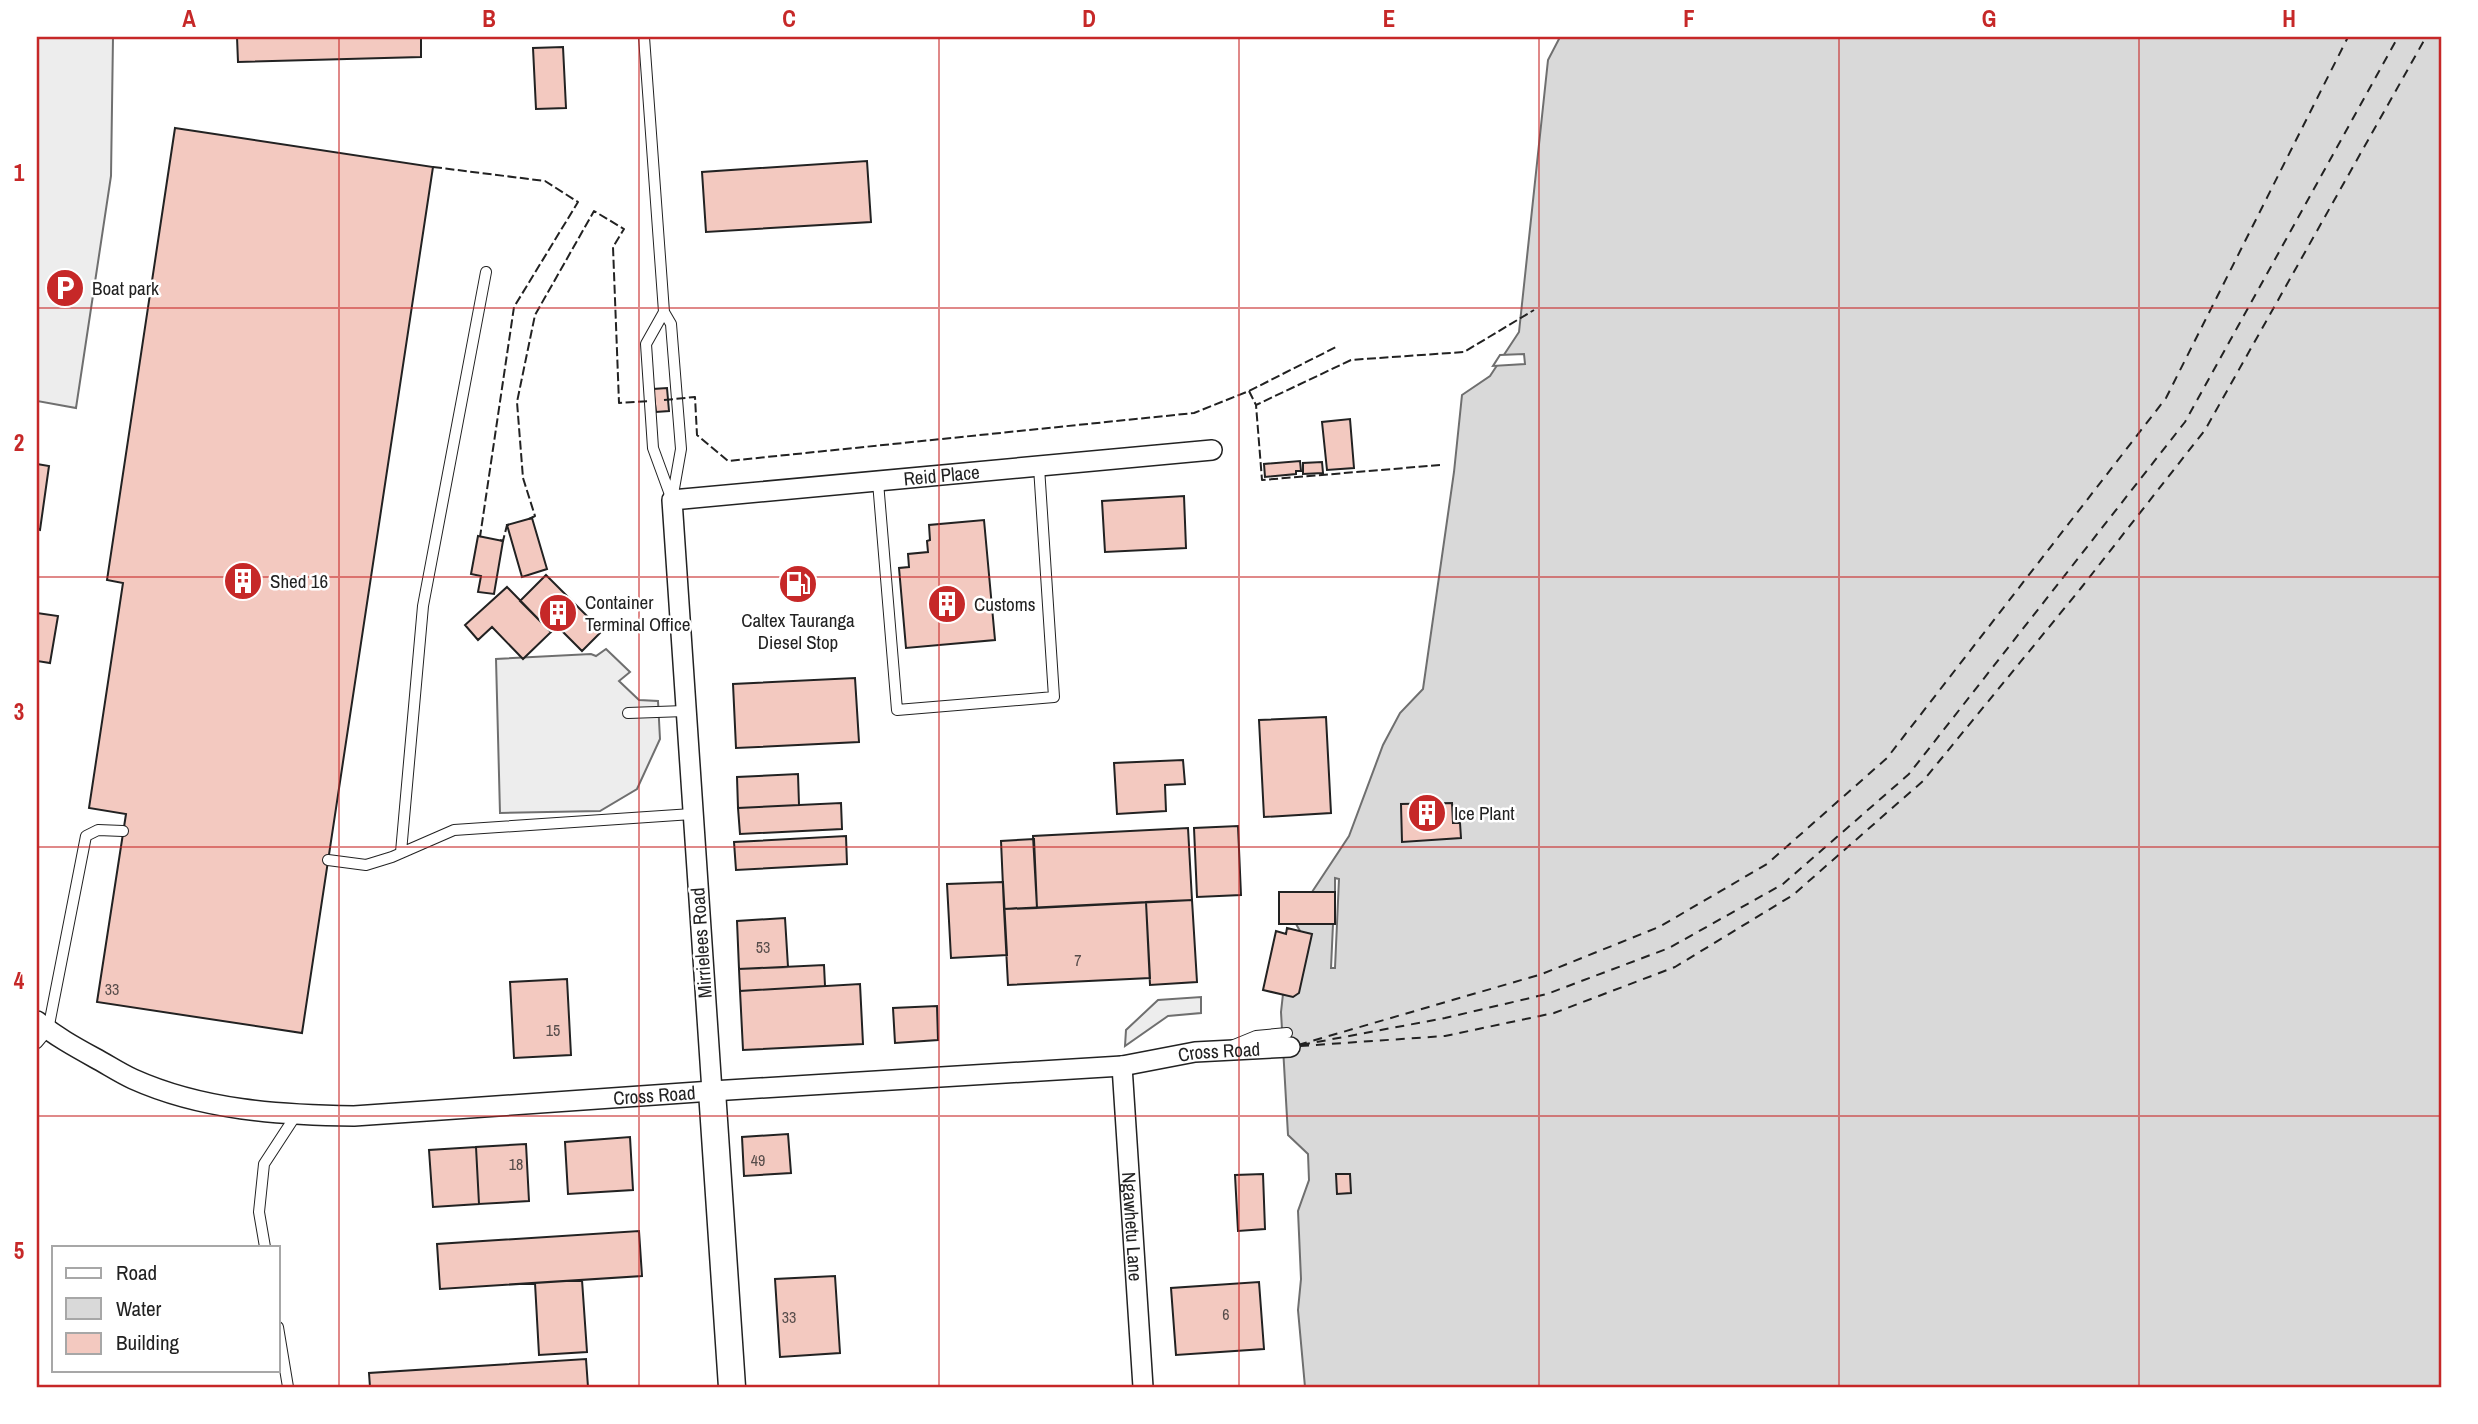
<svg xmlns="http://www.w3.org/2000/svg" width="2478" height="1424" font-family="'Archivo Narrow',sans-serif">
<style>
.parking{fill:#ededed;stroke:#6f6f6f;stroke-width:2}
.water{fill:#d9d9d9;stroke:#6f6f6f;stroke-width:2}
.pier{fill:#fff;stroke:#6f6f6f;stroke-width:2}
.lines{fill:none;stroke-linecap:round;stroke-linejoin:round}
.ferry{stroke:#222;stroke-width:2;stroke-dasharray:9 7;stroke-linecap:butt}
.building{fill:#f3c9c0;stroke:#222;stroke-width:2}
.lane-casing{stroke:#222;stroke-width:12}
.street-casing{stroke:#222;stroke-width:22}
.secondary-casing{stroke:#222;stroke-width:29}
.lane{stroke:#fff;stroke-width:10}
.street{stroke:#fff;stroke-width:19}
.secondary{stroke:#fff;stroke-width:26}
.fence{stroke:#222;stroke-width:2;stroke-dasharray:9 3.5;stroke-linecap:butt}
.grid{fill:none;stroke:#c62828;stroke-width:2;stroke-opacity:0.55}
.labels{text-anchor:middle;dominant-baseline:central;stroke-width:5;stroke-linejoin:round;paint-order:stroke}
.number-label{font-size:16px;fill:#564c4a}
.poi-label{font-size:19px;fill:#222;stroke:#fff;text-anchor:start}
.street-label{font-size:19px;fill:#222;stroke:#fff}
.neatline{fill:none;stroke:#c62828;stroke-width:2.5}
.grid-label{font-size:23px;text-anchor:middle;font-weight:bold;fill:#c62828}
</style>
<rect width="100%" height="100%" fill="#fff"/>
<path class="parking" d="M37,37H113L111,176L76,408L37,401Z
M606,649L630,672L619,681L639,700L658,701L660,739L637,789L600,811L500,813L496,659L591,654L596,656Z
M1201,997V1013L1168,1016L1125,1046L1126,1030L1158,1000Z"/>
<path class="water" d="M1560,37H2441V1387H1305L1298,1310L1301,1279L1298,1211L1309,1180L1308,1154L1288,1135L1281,1012L1283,994L1300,931L1296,924H1335V893L1312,892L1349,836L1383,745L1400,713L1423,689L1454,472L1462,395L1490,376L1519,332L1548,60Z"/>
<path class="pier" d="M1524,354L1525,364L1493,366L1500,355Z
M1335,878L1339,879L1335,968H1331L1333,924H1335Z"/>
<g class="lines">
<path class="ferry" d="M1298,1045L1542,974L1659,927L1767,864L1887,758L2166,398L2348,37
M1301,1045L1445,1018L1547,994L1669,948L1783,884L1909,774L2185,422L2398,37
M1300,1046L1445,1036L1554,1013L1675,967L1793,895L1923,781L2081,588L2205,430L2426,37"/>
</g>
<path class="building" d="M237,37H421V57L238,62Z
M563,47L566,108L536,109L533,48Z
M175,128L433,167L302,1033L97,1002L126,814L89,808L123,583L107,580Z
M867,161L871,222L706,232L702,172Z
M667,388L669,411L656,412L653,389Z
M1350,419L1354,468L1327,470L1322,422Z
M1300,461L1301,471H1296V474L1265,477L1264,464Z
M1322,462L1323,473L1303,474V463Z
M37,464L49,466L40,530L37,529Z
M1184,496L1186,548L1105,552L1102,501Z
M532,518L547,569L522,577L507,525Z
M984,520L995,640L906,648L899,568L909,567L908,554L928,552L927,541L930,540L929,525Z
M478,536L503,541L494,594L478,592L481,576L471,574Z
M546,575L602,631L582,651L557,626L551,632L520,601Z
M507,587L551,632L523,659L492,627L478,640L465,625Z
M37,613L58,616L50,663L37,661Z
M855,678L859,742L736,748L733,684Z
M1326,717L1331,813L1264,817L1259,720Z
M1183,760L1185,784L1165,785L1166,811L1117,814L1114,763Z
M798,774L799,805L738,808L737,777Z
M841,803L842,829L740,834L738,808Z
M1452,803L1453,823H1460L1461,838L1402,842L1401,804Z
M1238,826L1241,895L1197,897L1194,828Z
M1188,828L1192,900L1037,908L1033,836Z
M846,836L847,864L736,870L734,842Z
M1034,839L1037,908L1004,909L1001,841Z
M1003,882L1007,955L951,958L947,884Z
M1279,892H1335V924H1279Z
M1192,900L1197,982L1150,985L1146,902Z
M1146,902L1150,978L1008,985L1004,909Z
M785,918L788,967L739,969L737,921Z
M1287,928L1312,934L1299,993L1293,997L1263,990L1276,931L1286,934Z
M824,965L825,986L740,991L739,969Z
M567,979L571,1055L514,1058L510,982Z
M860,984L863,1044L743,1050L740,991Z
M937,1006L938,1040L895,1043L893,1008Z
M788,1134L791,1173L744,1176L742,1137Z
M630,1137L633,1190L568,1194L565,1142Z
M526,1144L529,1201L479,1204L476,1147Z
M476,1147L479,1204L433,1207L429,1150Z
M1263,1174L1265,1229L1238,1231L1235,1175Z
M1336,1174H1350L1351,1193L1337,1194Z
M639,1231L642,1276L440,1289L437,1244Z
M835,1276L840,1353L780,1357L775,1279Z
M582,1280L587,1352L539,1355L535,1283Z
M1259,1282L1264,1349L1176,1355L1171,1288Z
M586,1359L588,1387H370L369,1373Z"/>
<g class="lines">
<defs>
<path id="lane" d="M644,37L664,312L671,324L681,449L672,500
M664,312L646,344L653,448L672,500
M878,482L897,710L1054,697L1039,467
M628,713L685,711
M401,852L423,606L486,272
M328,860L366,865L392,857L454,830L692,814
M37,1043L48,1030L86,836L98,830L123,831
M1234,1045L1256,1036L1287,1033
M265,1247L259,1212L264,1164L296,1115
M278,1327L288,1387"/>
<g id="street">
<path id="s1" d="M37,1021C55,1036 75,1047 95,1058C108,1065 120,1073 133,1079C202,1110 279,1115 354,1116L712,1091L1122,1066L1195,1052L1290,1047"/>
<path id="s2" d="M1122,1066L1143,1387"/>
<path id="s3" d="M712,1091L672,500L1212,450"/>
</g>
<path id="secondary" d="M712,1091L732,1387"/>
</defs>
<use href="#lane" class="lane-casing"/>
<use href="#street" class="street-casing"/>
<use href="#secondary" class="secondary-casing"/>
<use href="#lane" class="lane"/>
<use href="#street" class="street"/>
<use href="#secondary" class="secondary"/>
<path class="fence" d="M433,167L545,181L578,202L514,307L480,537
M1249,391L1256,405
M664,400L695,397L697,435L728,461L1194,413L1249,391L1336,347
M1440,465L1262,480L1256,405L1351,360L1464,352L1534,310
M529,519L535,516L523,478L517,402L535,315L594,211L624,229L613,247L619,403L650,401
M500,540L503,541L507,525H509"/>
</g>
<path class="grid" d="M339,37V1387M639,37V1387M939,37V1387M1239,37V1387M1539,37V1387M1839,37V1387M2139,37V1387M37,308H2441M37,577H2441M37,847H2441M37,1116H2441"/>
<defs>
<symbol id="parking-disc" viewBox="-11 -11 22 22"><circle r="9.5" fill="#c62828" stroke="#fff"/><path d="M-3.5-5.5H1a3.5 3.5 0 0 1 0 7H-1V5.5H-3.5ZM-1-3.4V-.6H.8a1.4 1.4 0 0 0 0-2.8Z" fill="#fff"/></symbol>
<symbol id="building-disc" viewBox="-11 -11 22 22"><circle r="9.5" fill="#c62828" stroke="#fff"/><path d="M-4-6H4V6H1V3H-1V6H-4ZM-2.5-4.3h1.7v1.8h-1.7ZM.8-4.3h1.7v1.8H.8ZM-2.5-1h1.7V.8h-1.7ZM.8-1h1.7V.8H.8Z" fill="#fff"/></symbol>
<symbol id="fuel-disc" viewBox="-11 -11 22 22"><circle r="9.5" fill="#c62828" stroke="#fff"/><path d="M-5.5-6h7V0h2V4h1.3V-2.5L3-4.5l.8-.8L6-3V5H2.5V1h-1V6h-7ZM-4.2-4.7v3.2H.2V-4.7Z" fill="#fff"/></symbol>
</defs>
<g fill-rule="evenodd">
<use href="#parking-disc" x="43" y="266" width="44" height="44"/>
<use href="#building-disc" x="221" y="559" width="44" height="44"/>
<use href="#fuel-disc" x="776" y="562" width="44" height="44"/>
<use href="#building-disc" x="925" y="582" width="44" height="44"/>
<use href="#building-disc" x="536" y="591" width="44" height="44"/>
<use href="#building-disc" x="1405" y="791" width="44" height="44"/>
</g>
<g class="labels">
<g class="number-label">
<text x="763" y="947">53</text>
<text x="1078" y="960">7</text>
<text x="112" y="989">33</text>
<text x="553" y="1030">15</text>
<text x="758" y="1160">49</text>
<text x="516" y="1164">18</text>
<text x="1226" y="1314">6</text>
<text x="789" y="1317">33</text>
</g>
<g class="poi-label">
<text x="92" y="288">Boat park</text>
<text x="270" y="581">Shed 16</text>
<text x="585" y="602">Container<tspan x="585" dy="22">Terminal Office</tspan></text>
<text x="974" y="604">Customs</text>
<text x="798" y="620" text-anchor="middle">Caltex Tauranga<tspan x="798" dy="22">Diesel Stop</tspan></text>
<text x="1454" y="813">Ice Plant</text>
</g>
<g class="street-label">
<text stroke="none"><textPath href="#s3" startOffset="863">Reid Place</textPath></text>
<text transform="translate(701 943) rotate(-94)">Mirrielees Road</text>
<text stroke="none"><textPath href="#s1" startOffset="1206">Cross Road</textPath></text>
<text stroke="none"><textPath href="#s1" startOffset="639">Cross Road</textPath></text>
<text stroke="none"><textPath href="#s2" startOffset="161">Ngawhetu Lane</textPath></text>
</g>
</g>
<rect width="2478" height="1424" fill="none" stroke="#ffffff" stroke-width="77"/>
<rect x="52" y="1246" width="228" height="126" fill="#ffffff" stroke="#a7a7a7" stroke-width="2"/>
<rect x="66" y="1268" width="35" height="10" fill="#ffffff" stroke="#a7a7a7" stroke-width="2"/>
<text x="116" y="1280" font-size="21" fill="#222222">Road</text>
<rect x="66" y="1298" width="35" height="21" fill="#d9d9d9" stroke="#a7a7a7" stroke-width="2"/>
<text x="116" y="1316" font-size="21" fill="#222222">Water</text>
<rect x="66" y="1333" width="35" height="21" fill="#f3c9c0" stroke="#a7a7a7" stroke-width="2"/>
<text x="116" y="1350" font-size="21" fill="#222222">Building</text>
<rect x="38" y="38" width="2402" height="1348" class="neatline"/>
<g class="grid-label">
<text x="189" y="27">A</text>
<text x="489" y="27">B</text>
<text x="789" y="27">C</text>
<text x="1089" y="27">D</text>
<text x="1389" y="27">E</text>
<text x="1689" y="27">F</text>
<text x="1989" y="27">G</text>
<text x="2289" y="27">H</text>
<text x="19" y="181">1</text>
<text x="19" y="451">2</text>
<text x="19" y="720">3</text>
<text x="19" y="989">4</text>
<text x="19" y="1259">5</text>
</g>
</svg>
